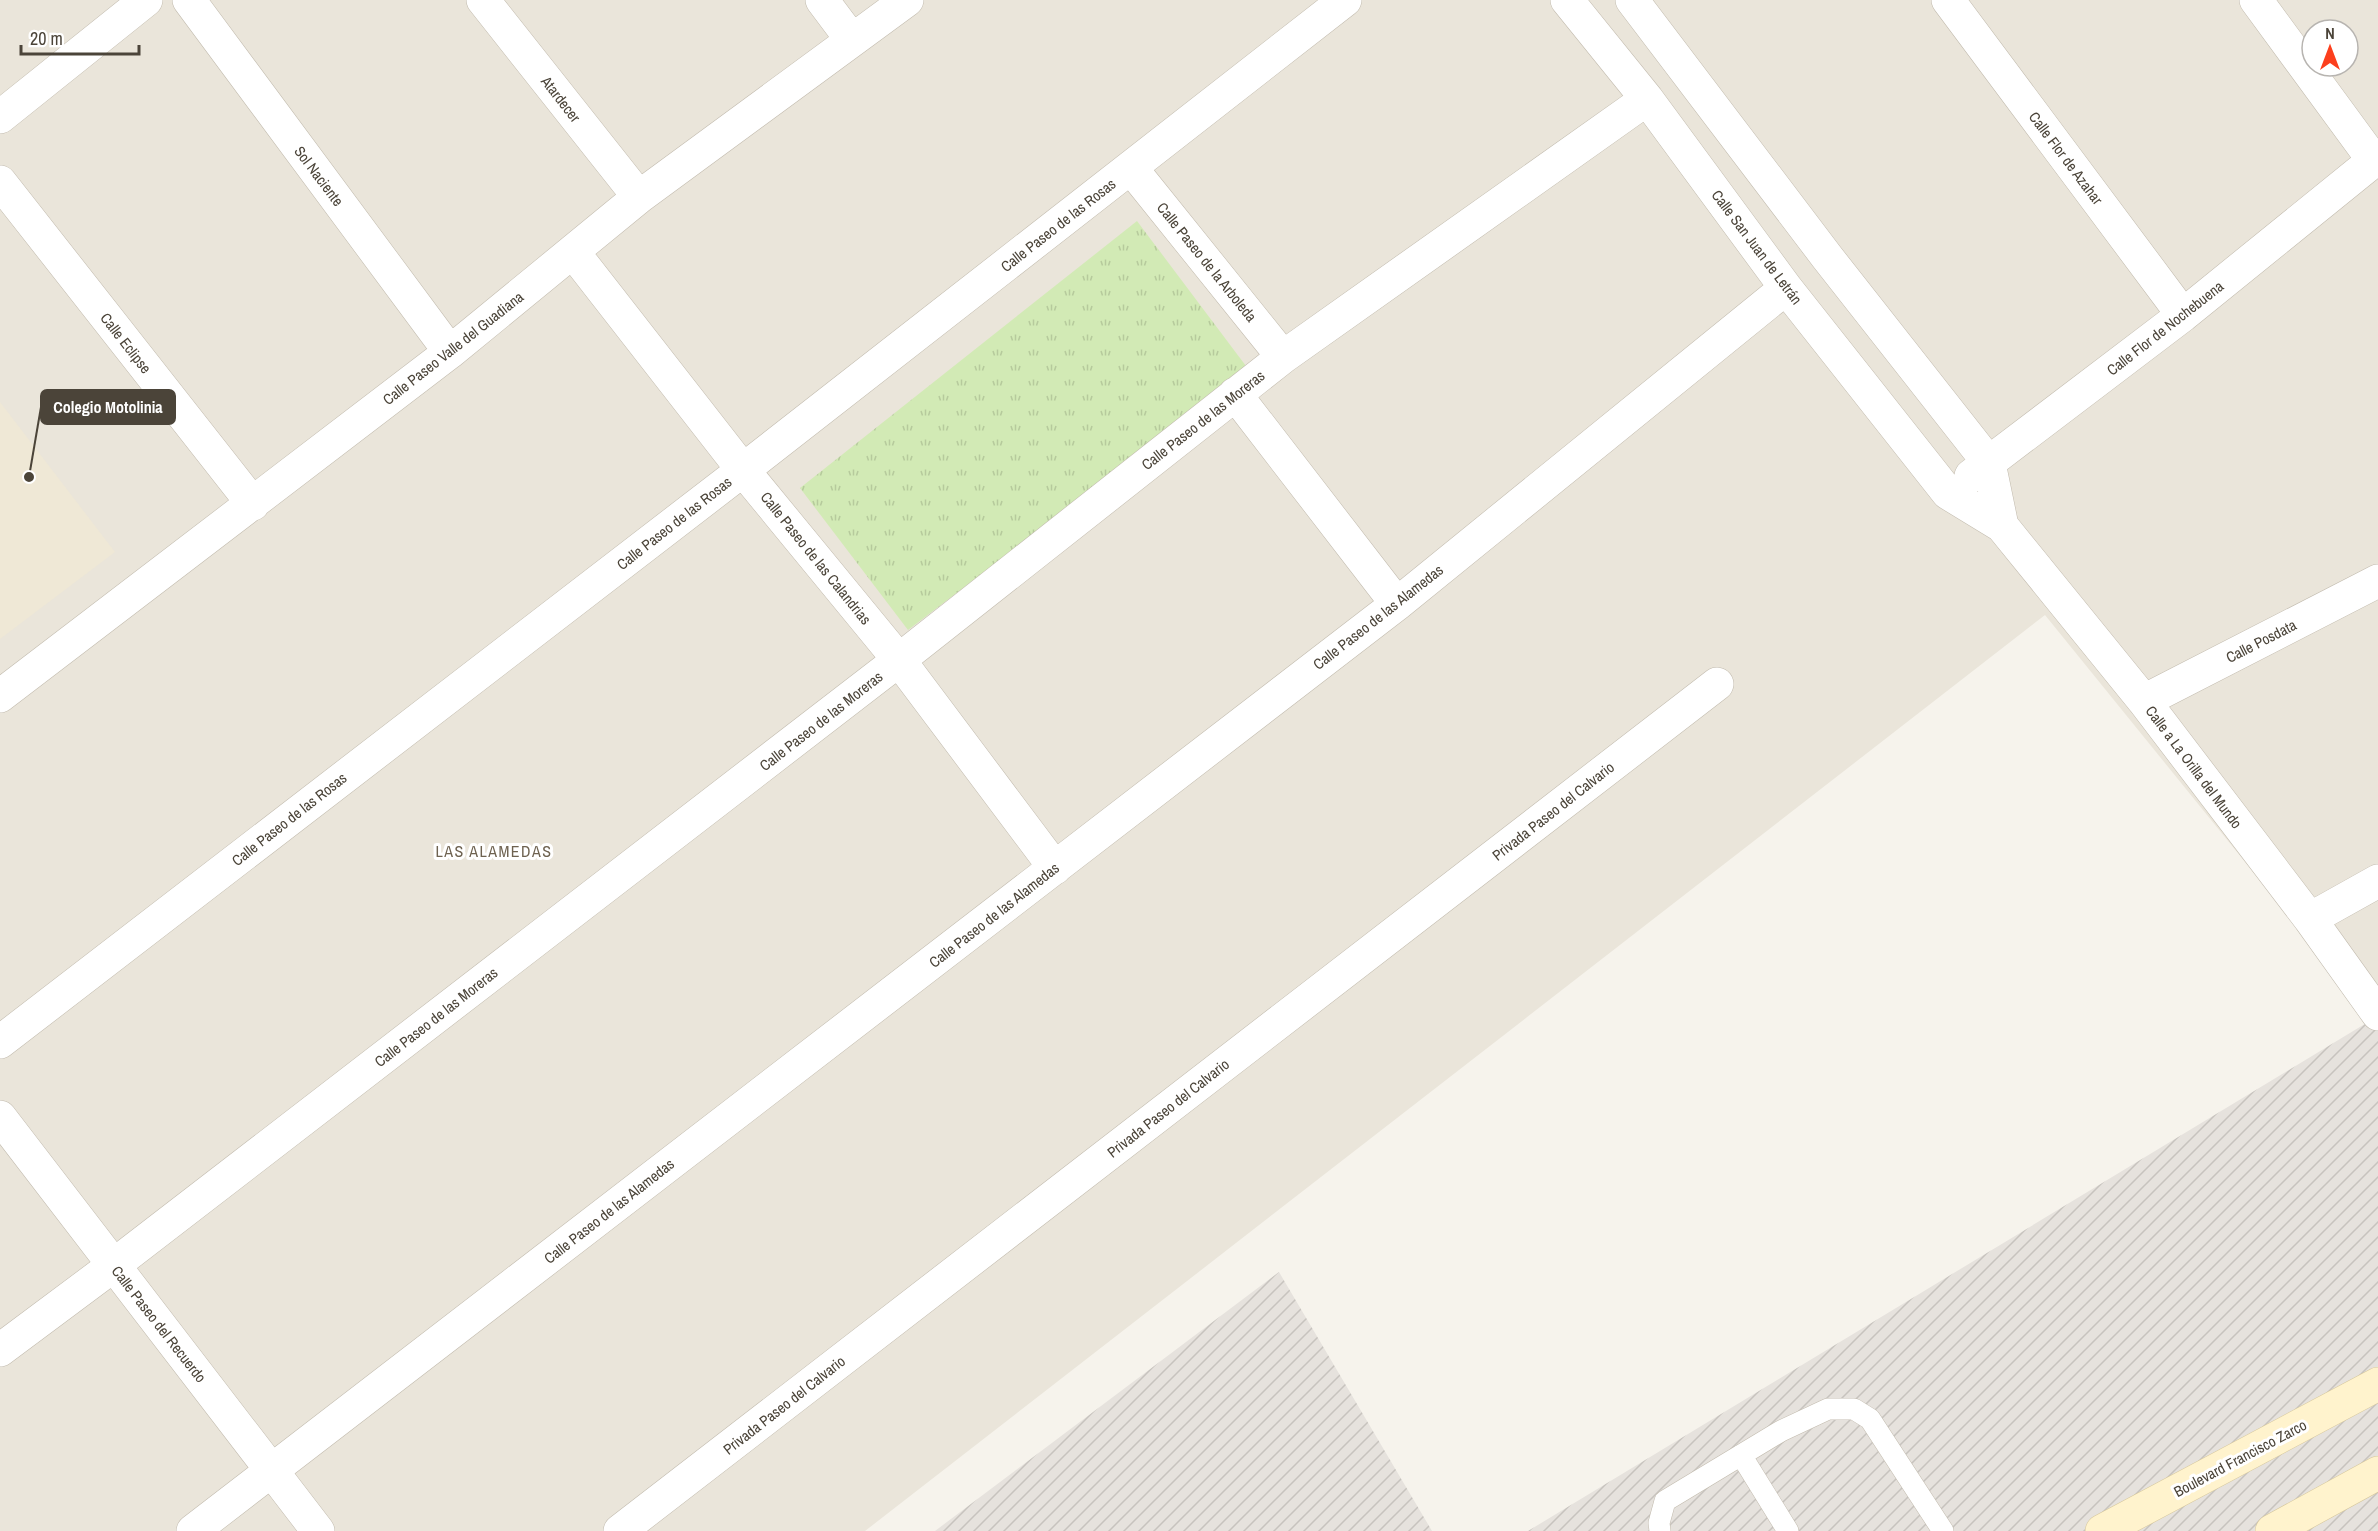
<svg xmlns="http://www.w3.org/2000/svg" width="2378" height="1531" font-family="'Archivo Narrow',sans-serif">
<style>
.residential{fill:#eae5da;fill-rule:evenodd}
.industrial{fill:url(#industrial-furrows)}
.education{fill:#efe8d6}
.park{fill:url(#park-tufts)}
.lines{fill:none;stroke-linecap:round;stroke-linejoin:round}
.service-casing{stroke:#c2bbae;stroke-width:22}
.minor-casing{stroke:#c2bbae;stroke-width:34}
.secondary-casing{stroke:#d6c79b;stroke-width:34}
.service{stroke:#fff;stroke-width:21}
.minor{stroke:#fff;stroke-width:33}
.secondary{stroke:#fff3cd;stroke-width:33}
.labels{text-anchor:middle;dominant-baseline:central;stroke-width:6;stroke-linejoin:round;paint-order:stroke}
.street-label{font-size:15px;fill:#4b4439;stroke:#fff}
.neighbourhood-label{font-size:16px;letter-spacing:1.5px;fill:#6e6250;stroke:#fff}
.leader{fill:none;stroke:#4b4439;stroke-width:2}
.callout-dot{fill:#4b4439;stroke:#fff;stroke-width:2}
.callout{fill:#4b4439;stroke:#4b4439;stroke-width:2}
.callout-label{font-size:16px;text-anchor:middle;font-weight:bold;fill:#fff}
</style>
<defs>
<pattern id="industrial-furrows" width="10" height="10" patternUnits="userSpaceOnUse" patternTransform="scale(1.5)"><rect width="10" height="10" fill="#e6e2dd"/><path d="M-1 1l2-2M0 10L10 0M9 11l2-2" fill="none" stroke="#c7c3be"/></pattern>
<pattern id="park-tufts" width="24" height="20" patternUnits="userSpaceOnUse" patternTransform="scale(1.5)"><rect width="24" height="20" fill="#d2eab5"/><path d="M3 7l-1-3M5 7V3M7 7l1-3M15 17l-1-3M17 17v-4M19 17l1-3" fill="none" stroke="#b6ca9c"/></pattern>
</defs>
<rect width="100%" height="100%" fill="#f6f3ec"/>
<path class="residential" d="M0,0H2378V1026L2045,615L865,1531H0ZM2312,30H2348V66H2312Z"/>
<path class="industrial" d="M2373,1019L2378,1026V1531H1528Z
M1279,1272L1432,1531H935Z"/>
<path class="education" d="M0,402L115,552L0,639Z"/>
<path class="park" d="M1137,221L1249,370L908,630L800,488Z"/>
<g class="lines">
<defs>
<path id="service" d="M1741,1455L1788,1531
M1660,1531L1659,1523L1665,1501L1781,1431L1828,1409H1854L1870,1419L1943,1531"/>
<path id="minor" d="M189,0L450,352
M483,0L639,197
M822,0L852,40
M1567,0L1647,99L1786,288L1948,493L2002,526L2144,701L2310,919L2378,1014
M1632,0L1827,257L1989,463L2002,526
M1948,0L2183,315
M2256,0L2374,161
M0,117L146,0
M1131,168L1283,357
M0,182L253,504
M573,252L743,470L899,660L1055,868
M1235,394L1397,604
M1971,476L2183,315L2378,157
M0,696L450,352L639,197L907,0
M2144,701L2378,581
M2310,919L2378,881
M0,1042L743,470L1345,0
M0,1117L318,1531
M0,1350L114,1265L899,660L1283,357L1647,99
M193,1531L1397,604L1786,288
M620,1531L1717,684"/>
<path id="secondary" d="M2102,1531L2378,1384
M2272,1531L2378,1473"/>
</defs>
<use href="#service" class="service-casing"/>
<use href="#minor" class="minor-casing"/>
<use href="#secondary" class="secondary-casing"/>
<use href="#service" class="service"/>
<use href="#minor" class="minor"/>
<use href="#secondary" class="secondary"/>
</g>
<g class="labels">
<g class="street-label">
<text transform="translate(561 99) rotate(52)">Atardecer</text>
<text transform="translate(2066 158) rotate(53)">Calle Flor de Azahar</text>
<text transform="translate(319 176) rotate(53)">Sol Naciente</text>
<text transform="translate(1058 225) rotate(-38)">Calle Paseo de las Rosas</text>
<text transform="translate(1757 247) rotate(53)">Calle San Juan de Letrán</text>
<text transform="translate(1207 262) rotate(51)">Calle Paseo de la Arboleda</text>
<text transform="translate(2165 328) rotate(-38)">Calle Flor de Nochebuena</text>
<text transform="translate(126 343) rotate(52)">Calle Eclipse</text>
<text transform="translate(453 348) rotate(-38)">Calle Paseo Valle del Guadiana</text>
<text transform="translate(1203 420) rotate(-38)">Calle Paseo de las Moreras</text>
<text transform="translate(674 523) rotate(-38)">Calle Paseo de las Rosas</text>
<text transform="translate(816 558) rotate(51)">Calle Paseo de las Calandrias</text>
<text transform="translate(1378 617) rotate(-38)">Calle Paseo de las Alamedas</text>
<text transform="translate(2261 641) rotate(-27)">Calle Posdata</text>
<text transform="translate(821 721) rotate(-38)">Calle Paseo de las Moreras</text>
<text transform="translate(2194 767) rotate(53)">Calle a La Orilla del Mundo</text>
<text transform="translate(1553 811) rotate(-38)">Privada Paseo del Calvario</text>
<text transform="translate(289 819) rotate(-38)">Calle Paseo de las Rosas</text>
<text transform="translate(994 915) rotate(-38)">Calle Paseo de las Alamedas</text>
<text transform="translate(436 1017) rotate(-38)">Calle Paseo de las Moreras</text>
<text transform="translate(1168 1108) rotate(-38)">Privada Paseo del Calvario</text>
<text transform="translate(609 1211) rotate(-38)">Calle Paseo de las Alamedas</text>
<text transform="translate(159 1324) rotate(52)">Calle Paseo del Recuerdo</text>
<text transform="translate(784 1405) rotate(-38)">Privada Paseo del Calvario</text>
<text transform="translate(2240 1458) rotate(-28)">Boulevard Francisco Zarco</text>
</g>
<g class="neighbourhood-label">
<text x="494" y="851">LAS ALAMEDAS</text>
</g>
</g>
<path class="leader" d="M29 477L41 407"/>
<circle class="callout-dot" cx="29" cy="477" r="6"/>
<rect class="callout" x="41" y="390" width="134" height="34" rx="6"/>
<g class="callout-label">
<text x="108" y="413">Colegio Motolinia</text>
</g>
<g transform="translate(2330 48)"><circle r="28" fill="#ffffff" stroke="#b7b4b0" stroke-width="1.5"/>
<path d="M0-4.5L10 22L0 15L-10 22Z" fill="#fc3f1d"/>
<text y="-9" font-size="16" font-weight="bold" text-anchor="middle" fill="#4b4439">N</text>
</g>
<path d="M21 45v9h118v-9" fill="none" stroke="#4b4439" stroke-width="3"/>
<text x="30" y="45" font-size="18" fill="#4b4439" stroke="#ffffff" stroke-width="4.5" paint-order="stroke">20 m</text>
</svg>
